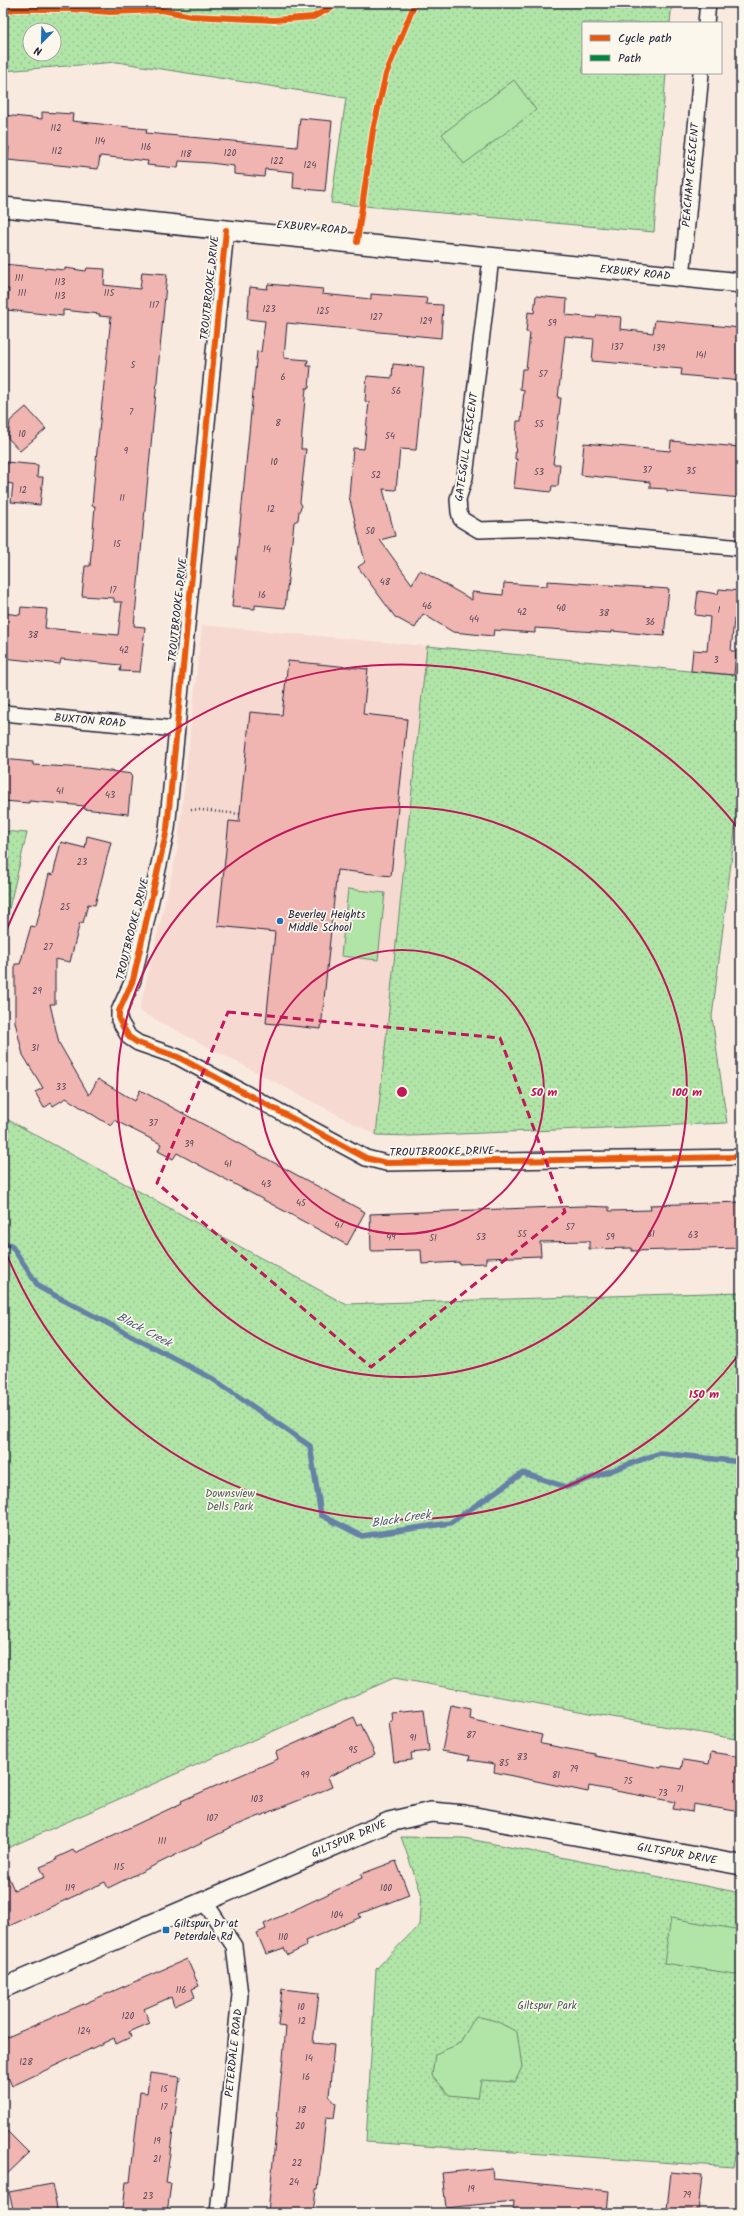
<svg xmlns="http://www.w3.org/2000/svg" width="744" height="2216" font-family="Kalam,sans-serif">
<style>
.built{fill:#f6dad2}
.park{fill:url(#park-dots);stroke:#698471;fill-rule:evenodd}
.garden{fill:#b0e5a7;stroke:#698471}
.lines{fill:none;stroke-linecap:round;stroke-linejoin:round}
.stream{stroke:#6681a6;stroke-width:5.5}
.building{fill:#f0b5b1;stroke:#22223b}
.minor-casing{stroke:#22223b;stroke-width:18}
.tertiary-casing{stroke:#22223b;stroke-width:22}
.path{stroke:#22223b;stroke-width:2.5;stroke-dasharray:1 3;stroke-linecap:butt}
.minor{stroke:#fbf7ec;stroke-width:15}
.tertiary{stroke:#fbf7ec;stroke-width:19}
.quiet{stroke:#00873e;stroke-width:5;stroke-dasharray:10 5;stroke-linecap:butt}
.cycleway-casing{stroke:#fbf7ec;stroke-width:8}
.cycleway{stroke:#e8590c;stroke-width:6}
.marked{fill:none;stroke:#c2185b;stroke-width:3;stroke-dasharray:8 5;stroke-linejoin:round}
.ring{fill:none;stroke:#c2185b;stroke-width:2}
.poi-dot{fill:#1f6fb2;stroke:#fbf7ec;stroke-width:1.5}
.labels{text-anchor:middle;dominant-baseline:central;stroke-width:3.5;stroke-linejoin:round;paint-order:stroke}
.number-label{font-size:9px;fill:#564758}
.street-label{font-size:11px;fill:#22223b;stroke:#fbf7ec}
.poi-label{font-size:11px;fill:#22223b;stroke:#fbf7ec;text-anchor:start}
.park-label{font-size:11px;fill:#4d5c5b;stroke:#fbf7ec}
.water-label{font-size:12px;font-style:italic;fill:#4a5979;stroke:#fbf7ec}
.centre{fill:#c2185b;stroke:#fbf7ec;stroke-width:2}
.ring-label{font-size:12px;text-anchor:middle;font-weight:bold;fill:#c2185b;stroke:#fbf7ec;stroke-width:3.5;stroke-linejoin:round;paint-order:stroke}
</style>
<defs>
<pattern id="park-dots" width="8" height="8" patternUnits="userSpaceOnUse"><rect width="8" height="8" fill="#b0e5a7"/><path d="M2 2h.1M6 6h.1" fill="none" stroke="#97c491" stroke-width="1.8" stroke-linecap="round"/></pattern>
</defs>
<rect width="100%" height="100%" fill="#f9eae0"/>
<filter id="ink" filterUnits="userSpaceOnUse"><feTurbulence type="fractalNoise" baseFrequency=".025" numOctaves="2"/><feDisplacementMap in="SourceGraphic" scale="8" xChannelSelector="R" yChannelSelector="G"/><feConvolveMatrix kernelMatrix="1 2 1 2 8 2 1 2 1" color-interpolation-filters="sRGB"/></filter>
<g filter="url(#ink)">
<path class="built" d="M202,625L427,646L376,1135L139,1011L177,852Z"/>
<path class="park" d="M3,3H672L670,23H583V73H666L654,232L331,203L346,98L117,62L3,71ZM30,30H54V54H30Z
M427,646L741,676V782L712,1017L727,1123L410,1136L376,1135Z
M3,831L27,833L3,934Z
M3,1117L345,1304L741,1292V1740L394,1678L3,1850Z
M401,1837L464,1838L741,1893V2127L733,2167L366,2142L376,1969L419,1925L421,1893Z"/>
<path class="garden" d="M514,80L536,110L464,164L442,134Z
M348,889L385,893L378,960L341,956Z
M671,1918L741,1930V1975L664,1963Z
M476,2016L496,2021L517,2032L522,2067L515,2082L481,2080L478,2098L449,2095L432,2075L435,2054L459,2044Z"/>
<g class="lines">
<path class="stream" d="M3,1244L11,1245L39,1287L213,1379L310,1446L321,1515L362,1536L450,1523L523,1473L566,1487L660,1453L741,1462"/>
</g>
<path class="building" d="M42,112L73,114L72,121L147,129L146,133L297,147L300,118L332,121L325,191L293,188L294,172L265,169L264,177L234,174V166L210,163L179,161L178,168L147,165L148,161L100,156L98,169L8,160L9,147H3V115L42,119Z
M3,264L65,270V268L86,271L87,268L105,269L104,285L140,289L142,272L167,274L134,626L145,627L140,672L120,671L121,665L61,659L60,664L3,658V613L20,615L21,607L47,609L45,628L118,635L122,602H114V598L82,596L85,566H90L95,506H92L96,460L111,317L99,316L100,314L63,310V316L7,310L9,289H3Z
M268,284L323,289L322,294L371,299V294L427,298L426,304L443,305L441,338L287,323L284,358L308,360L307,366H311L309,388H306L302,432L301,449H306L300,502L302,506L299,511L298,520L294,522L285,608L255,605V609L232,607L257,351L261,352L265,321L247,319L250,287L267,289Z
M536,296L567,299L566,315L596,318L597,315L621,317L620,329L653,333L655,320L741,328V381L681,375L682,369L592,361L594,339L565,336L558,398H561L553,464H560L558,486H552L551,492L514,488L517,459H515L517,421H521L524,390L520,389L522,369H526L530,333L526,332L528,312L534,313Z
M393,364L424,367L416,450L400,449L396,490L383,489L395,536L380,540L412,584L420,570L472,600V592L503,595L504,583L547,586V581L669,589L664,636L612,631V633L535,628V633L494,630L493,636L453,632L423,614L415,628L395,617L358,567L365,562L349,496L353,448L364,449L369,402L365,401L367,376L392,378Z
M26,407L46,429L20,451L8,438L10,421Z
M671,441L740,447L737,473L741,474V498L667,491V489L650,488V482L581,475L584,443L670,451Z
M6,462L38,465L37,477H43L40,505L11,502L13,484L4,483Z
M719,589L741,591L739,619H734L731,651H736L734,675L691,671L693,650L707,651L710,617L695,615L698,591L718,594Z
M288,661L368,669L363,714L407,719L391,876L337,870L321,1029L266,1023L275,932L218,926L229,821L239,822L250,712L282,715Z
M3,759L33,762V765L87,768L132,774L128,814L84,809L85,806L29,801V803L3,801Z
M87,836L111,842L95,905L88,904L83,923L80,922L70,962L55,959V1004H50L59,1043L89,1095L98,1079L135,1101L140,1090L365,1212L347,1245L177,1153L173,1159L158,1151L161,1144L114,1120L111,1126L66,1098L53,1106L51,1103L44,1108L35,1092L43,1088L23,1055L15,1022V964H20L31,926L36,927L49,874L53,875L61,842L85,848Z
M741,1202V1248L632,1251V1248L589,1249V1241L540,1242L541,1256L486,1258V1263L459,1264V1262L422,1264L421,1250L371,1251L370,1214L582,1206L609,1207V1211L651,1210L650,1205Z
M451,1705L470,1709L469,1718L542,1735L540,1743L542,1744L595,1754V1756L661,1768L662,1766L681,1769L683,1760L709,1764L711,1752L741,1757V1812L693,1804L692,1812L673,1809L675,1802L589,1786L588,1792L494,1772L495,1764L469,1760L470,1756L442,1751Z
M424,1709L429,1751L411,1753L412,1760L394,1762L389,1721H392L391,1712Z
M354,1717L358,1726L361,1724L375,1755L328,1777L332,1787L235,1826L108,1888L105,1882L9,1926L3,1913V1865L14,1890L45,1877L40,1867L57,1860L56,1858L73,1850L75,1853L182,1803L181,1801L278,1759L276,1752Z
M396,1861L409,1895L359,1914L361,1917L305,1941L307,1946L288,1955L284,1948L266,1954L257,1933L266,1929L264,1924L362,1878L361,1874Z
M187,1959L199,1986L192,1989L195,1997L174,2006L171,1997L144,2009L150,2023L129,2032L131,2037L116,2044L114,2038L12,2086L3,2066V2039Z
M282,1989L319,1993L313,2043L334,2045L329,2096L336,2104L334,2118L326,2117L318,2189H316L313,2213H268L286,2027L278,2026Z
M150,2073L180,2077L166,2183L171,2184L167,2213H131V2209H123L126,2182H130L140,2092L147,2093Z
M3,2127L29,2153L3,2178Z
M492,2168L493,2179L609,2191L607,2213H513L514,2201L446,2208L442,2173Z
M671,2172L702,2175L698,2212L667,2209Z
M52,2184L58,2213H14L9,2192Z"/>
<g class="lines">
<defs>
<path id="minor" d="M706,23L708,3
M226,230L167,829L133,980L119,1011V1020L129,1037L138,1043L178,1057L366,1158L386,1163L741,1157
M491,258L465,477L458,499L459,512L461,519L479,530L536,528L741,548
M682,278L701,73
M3,713L176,729
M204,1901L234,1946L240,1995L218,2213"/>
<path id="tertiary" d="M3,207L741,283
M3,1988L389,1822L431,1812L464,1815L741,1865"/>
</defs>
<use href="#minor" class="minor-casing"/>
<use href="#tertiary" class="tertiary-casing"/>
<path class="path" d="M191,809L240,814"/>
<use href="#minor" class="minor"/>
<use href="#tertiary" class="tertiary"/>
<path class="quiet" d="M736,1354H741"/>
<defs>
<path id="cycleway" d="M3,12L14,9H71L110,12L162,10L191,16L274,20L313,17L340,3
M226,230L167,829L133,980L119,1011V1020L129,1037L138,1043L178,1057L366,1158L386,1163L741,1157
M357,242L373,130L386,74L415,3"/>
</defs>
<use href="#cycleway" class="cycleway-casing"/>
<use href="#cycleway" class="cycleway"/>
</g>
</g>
<path class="marked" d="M228,1012L500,1038L565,1212L371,1367L157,1183Z"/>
<g class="ring">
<circle cx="402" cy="1092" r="142"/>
<circle cx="402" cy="1092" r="285"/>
<path d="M741 1352A427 427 0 0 1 3 1245M3 939A427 427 0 0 1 741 832"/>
</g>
<g class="poi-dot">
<circle cx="280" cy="921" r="4"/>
<rect x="162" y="1926" width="8" height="8" rx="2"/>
</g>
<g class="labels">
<g class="number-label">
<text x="56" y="128">112</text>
<text x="100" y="141">114</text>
<text x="146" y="147">116</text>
<text x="57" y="151">112</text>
<text x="230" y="153">120</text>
<text x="186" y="154">118</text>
<text x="277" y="161">122</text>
<text x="310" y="165">124</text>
<text x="19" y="278">111</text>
<text x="60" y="282">113</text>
<text x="22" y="293">111</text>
<text x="109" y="293">115</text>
<text x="60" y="296">113</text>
<text x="154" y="305">117</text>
<text x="269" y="309">123</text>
<text x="323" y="311">125</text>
<text x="376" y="317">127</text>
<text x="426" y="321">129</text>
<text x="552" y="323">59</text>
<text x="617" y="347">137</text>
<text x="659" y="348">139</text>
<text x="701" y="355">141</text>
<text x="133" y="365">5</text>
<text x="543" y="374">57</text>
<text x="283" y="377">6</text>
<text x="396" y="391">56</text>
<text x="131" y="412">7</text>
<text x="278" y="423">8</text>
<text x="539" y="424">55</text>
<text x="22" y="434">10</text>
<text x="390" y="436">54</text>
<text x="126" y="451">9</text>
<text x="274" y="462">10</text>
<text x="647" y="470">37</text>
<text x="691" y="471">35</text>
<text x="539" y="472">53</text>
<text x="376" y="475">52</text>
<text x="23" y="490">12</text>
<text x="122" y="498">11</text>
<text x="271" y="509">12</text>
<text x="370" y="531">50</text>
<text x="117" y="544">15</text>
<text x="267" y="549">14</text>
<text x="385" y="582">48</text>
<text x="113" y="590">17</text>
<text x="262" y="595">16</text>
<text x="427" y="606">46</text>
<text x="561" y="608">40</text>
<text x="719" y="610">1</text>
<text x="522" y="612">42</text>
<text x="604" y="613">38</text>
<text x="474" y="619">44</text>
<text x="650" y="622">36</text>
<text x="33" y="635">38</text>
<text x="124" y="650">42</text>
<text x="716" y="660">3</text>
<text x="60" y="791">41</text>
<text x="110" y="795">43</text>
<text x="82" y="862">23</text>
<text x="65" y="907">25</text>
<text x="48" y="947">27</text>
<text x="37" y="991">29</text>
<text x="35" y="1048">31</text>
<text x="61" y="1087">33</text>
<text x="153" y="1123">37</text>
<text x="189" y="1144">39</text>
<text x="228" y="1164">41</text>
<text x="266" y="1184">43</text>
<text x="301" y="1203">45</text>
<text x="339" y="1225">47</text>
<text x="570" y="1227">57</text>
<text x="522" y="1234">55</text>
<text x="651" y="1234">61</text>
<text x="693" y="1235">63</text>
<text x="391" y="1237">49</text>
<text x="481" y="1237">53</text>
<text x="610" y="1237">59</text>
<text x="433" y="1238">51</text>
<text x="471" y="1735">87</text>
<text x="413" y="1738">91</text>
<text x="353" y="1750">95</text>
<text x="522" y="1757">83</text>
<text x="504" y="1763">85</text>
<text x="574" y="1769">79</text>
<text x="305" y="1775">99</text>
<text x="556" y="1775">81</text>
<text x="628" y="1781">75</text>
<text x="680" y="1789">71</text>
<text x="663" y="1793">73</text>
<text x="257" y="1799">103</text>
<text x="212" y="1818">107</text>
<text x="162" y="1841">111</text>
<text x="119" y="1867">115</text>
<text x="70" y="1888">119</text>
<text x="386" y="1888">100</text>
<text x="337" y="1915">104</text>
<text x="283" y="1937">110</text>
<text x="181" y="1990">116</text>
<text x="301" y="2007">10</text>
<text x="128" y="2016">120</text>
<text x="302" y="2021">12</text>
<text x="84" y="2031">124</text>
<text x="309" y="2058">14</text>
<text x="26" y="2062">128</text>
<text x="306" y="2077">16</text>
<text x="164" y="2089">15</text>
<text x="164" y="2107">17</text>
<text x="302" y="2110">18</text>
<text x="300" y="2126">20</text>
<text x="157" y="2141">19</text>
<text x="157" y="2159">21</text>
<text x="297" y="2163">22</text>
<text x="294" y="2182">24</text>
<text x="471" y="2189">19</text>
<text x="687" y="2195">79</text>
<text x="148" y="2196">23</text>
</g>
<g class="street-label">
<text transform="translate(691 175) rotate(-85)">PEACHAM CRESCENT</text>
<text transform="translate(312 228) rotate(5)">EXBURY ROAD</text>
<text transform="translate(635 273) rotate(6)">EXBURY ROAD</text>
<text transform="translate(210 288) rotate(-84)">TROUTBROOKE DRIVE</text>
<text transform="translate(467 447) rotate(-82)">GATESGILL CRESCENT</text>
<text transform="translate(178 610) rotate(-84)">TROUTBROOKE DRIVE</text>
<text transform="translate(90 721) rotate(5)">BUXTON ROAD</text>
<text transform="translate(133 929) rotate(-76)">TROUTBROOKE DRIVE</text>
<text transform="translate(442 1152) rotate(-1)">TROUTBROOKE DRIVE</text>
<text transform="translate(349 1839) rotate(-23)">GILTSPUR DRIVE</text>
<text transform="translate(677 1854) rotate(10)">GILTSPUR DRIVE</text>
<text transform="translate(234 2053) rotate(-84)">PETERDALE ROAD</text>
</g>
<g class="poi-label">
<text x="288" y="915">Beverley Heights<tspan x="288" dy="13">Middle School</tspan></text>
<text x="174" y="1924">Giltspur Dr at<tspan x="174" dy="13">Peterdale Rd</tspan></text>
</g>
<g class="park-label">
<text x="230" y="1494">Downsview<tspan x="230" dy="13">Dells Park</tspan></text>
<text x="547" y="2006">Giltspur Park</text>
</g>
<g class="water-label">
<text transform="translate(144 1330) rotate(28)">Black Creek</text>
<text transform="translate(401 1519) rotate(-9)">Black Creek</text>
</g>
</g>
<circle cx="402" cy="1092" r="6" class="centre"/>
<g class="ring-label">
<text x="544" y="1096">50 m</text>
<text x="687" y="1096">100 m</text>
<text x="704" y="1398">150 m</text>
</g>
<rect width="744" height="2216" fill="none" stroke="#fbf7ec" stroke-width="16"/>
<rect x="8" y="8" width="728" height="2200" fill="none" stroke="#22223b" stroke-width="1.5" filter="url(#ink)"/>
<rect x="582" y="22" width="140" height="52" fill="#fbf7ec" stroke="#a4a2a5"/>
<rect x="590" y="35" width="20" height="6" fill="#e8590c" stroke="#a4a2a5"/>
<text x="618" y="42" font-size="12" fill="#22223b">Cycle path</text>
<rect x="590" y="55" width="20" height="6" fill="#00873e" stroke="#a4a2a5"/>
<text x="618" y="62" font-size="12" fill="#22223b">Path</text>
<g transform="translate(42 42) rotate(203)"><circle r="19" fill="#fbf7ec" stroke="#a4a2a5"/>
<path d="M0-3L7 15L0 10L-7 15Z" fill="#1f6fb2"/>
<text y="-6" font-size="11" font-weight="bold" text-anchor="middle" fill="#22223b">N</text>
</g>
</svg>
